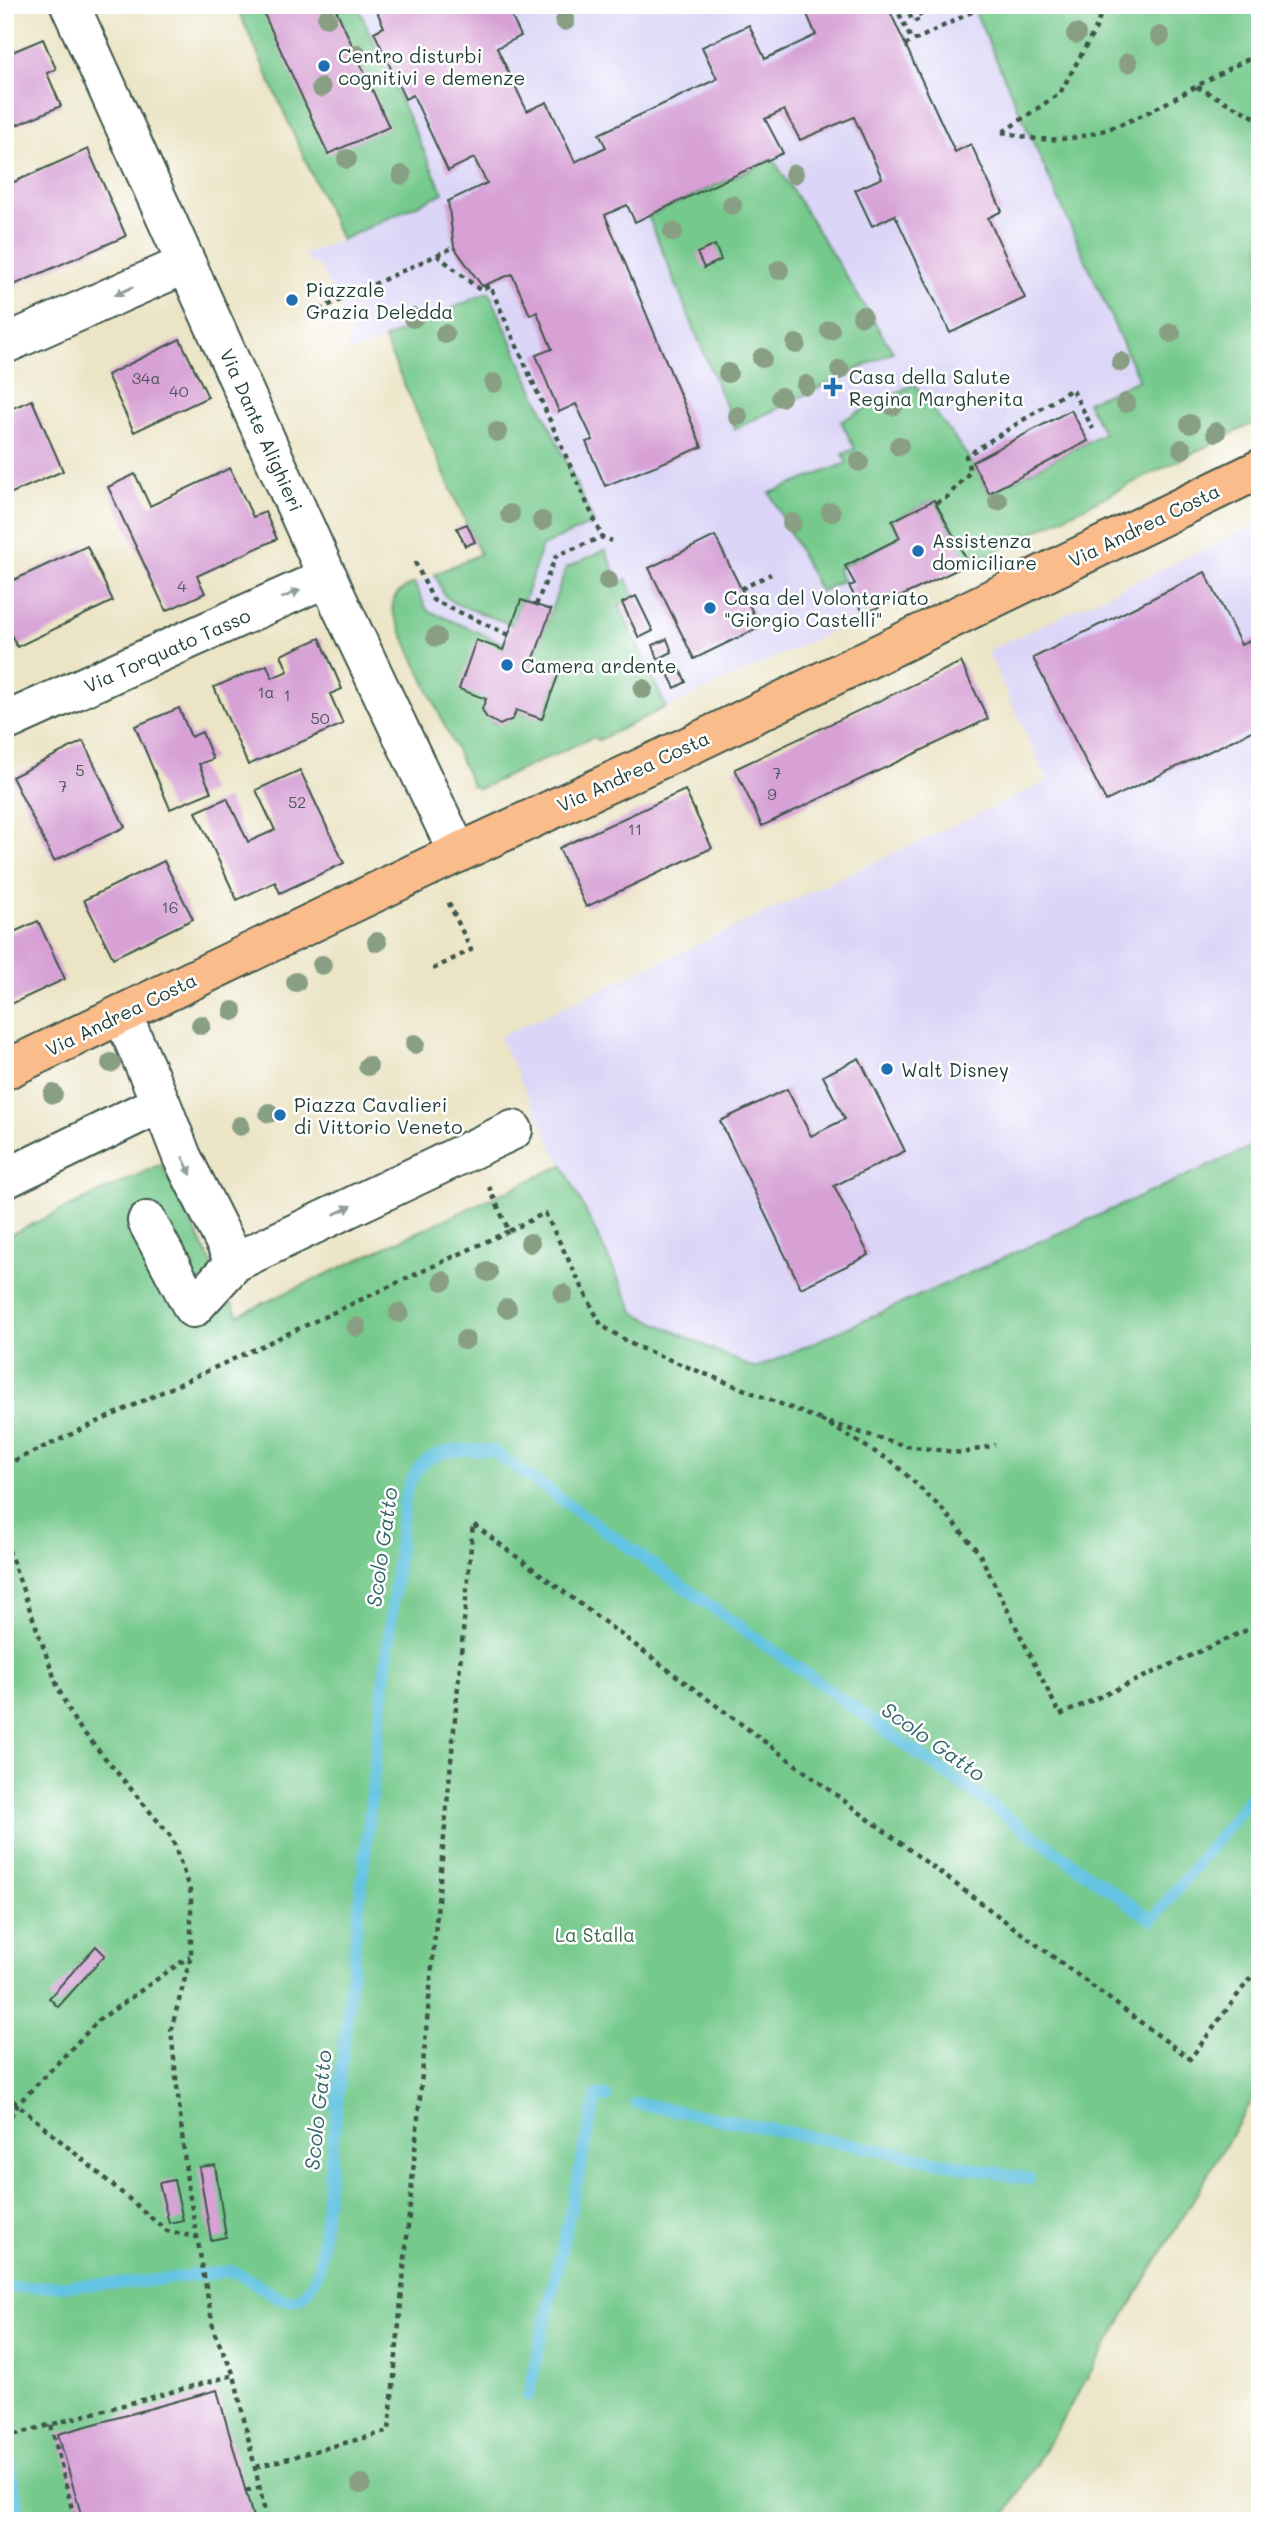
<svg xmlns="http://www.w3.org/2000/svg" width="1265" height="2526" font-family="Mali,sans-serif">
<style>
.built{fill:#dbd6f7}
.green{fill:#75c98c;stroke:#4a8360;stroke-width:2}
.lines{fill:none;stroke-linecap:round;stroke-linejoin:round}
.stream{stroke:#64c3e2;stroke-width:12}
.building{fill:#d7a1d5}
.minor-casing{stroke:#3e564a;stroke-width:42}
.major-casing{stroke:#3e564a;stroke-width:42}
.path{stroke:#3e564a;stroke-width:4.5;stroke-dasharray:5 5;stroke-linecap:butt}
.minor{stroke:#fff;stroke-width:38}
.major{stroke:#fabc8b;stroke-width:38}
.tree{fill:#899f84}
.oneway{fill:#8f9e9a}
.poi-dot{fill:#1f6fb2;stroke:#fff;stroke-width:2.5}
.labels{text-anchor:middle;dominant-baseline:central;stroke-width:5;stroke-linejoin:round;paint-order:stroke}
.number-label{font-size:16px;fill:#4d565c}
.poi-label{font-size:19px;fill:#1f3d34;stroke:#fff;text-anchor:start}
.street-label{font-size:19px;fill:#1f3d34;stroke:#fff}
.park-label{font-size:19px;fill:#39674e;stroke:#fff}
.water-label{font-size:21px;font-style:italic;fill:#346568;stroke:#fff}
</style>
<rect width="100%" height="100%" fill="#fff"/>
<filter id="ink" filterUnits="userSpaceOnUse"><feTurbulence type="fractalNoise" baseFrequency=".0143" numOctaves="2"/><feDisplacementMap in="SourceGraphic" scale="14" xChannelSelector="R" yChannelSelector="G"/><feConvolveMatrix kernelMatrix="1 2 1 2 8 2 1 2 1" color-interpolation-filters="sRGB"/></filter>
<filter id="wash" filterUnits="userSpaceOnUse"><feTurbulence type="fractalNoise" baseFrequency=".00686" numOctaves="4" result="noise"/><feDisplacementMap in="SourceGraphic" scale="28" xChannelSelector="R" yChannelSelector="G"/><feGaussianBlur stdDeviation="1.57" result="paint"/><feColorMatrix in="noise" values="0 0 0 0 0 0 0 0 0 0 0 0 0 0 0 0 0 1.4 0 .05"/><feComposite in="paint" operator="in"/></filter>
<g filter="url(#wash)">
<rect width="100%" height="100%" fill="#ebe4c5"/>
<path class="built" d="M236,5H1260V420L815,639L599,740L593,737L479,789L472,785L391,604L400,590L480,554L385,339L351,353L347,345L351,332L321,267L308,261L304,255L341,239Z
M1260,523V1143L755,1369L635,1313L499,1037L1048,781L987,651Z"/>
<path class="green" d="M236,5H357L443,193L341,240Z
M972,5H1260V420L969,564L934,500L892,521L900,538L837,569L843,580L820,592L770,493L847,463L843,454L855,449L841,421L914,384L972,462L989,493L1104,433L1087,402L1139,380Z
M773,159L893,352L735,429L648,216Z
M489,292L594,523L542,546L524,601L521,600L512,625L454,603L444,595L435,574L480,554L384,339Z
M605,550L620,583L627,579L634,597L619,605L666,707L599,740L593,737L479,789L472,785L393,613C390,596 400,590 414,583L427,610L505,644L483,709L491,722C505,726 511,723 516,710L542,719L560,670L533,661L566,568Z
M1260,1143V2087L1002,2521H5V1237L161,1164L238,1315L563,1165L635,1313L755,1369Z"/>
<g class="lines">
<path class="stream" d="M636,2103L1029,2179
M5,2288L131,2283L231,2271C265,2280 295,2333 319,2268L404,1502C415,1449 447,1448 493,1451L1152,1920L1260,1786
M528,2396L597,2095L607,2097
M5,2446L21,2521"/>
</g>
<g id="blocks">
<path class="building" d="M260,5H334L389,127L328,154Z
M374,5H506L521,36L497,48L527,111L547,102L575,162L606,147L599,134L717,79L702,47L749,25L765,59L816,35L803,5H887L955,152L971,144L1002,211L988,218L1025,298L950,333L895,215L872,226L855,190L882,178L854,117L800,140L784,110L765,119L783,153L635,222L627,205L605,215L702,447L605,486L586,442L593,440L576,404L559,412L536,355L552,349L537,312L530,315L512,274L482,286L454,247L448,201L487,183L474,158L448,171L413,95L405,99L374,32L384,27Z
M43,39L56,69L47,73L61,106L5,130V55Z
M88,149L126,236L14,285L5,264V186Z
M715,245L721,260L704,268L697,253Z
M180,339L208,397L134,432L107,375Z
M32,400L63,471L5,496V411Z
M1071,410L1088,441L989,493L972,462Z
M230,468L253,517L265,512L277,539L197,576L205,593L166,611L108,487L135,474L150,506Z
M934,500L969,564L864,614L849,586L855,584L845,566L900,538L892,521Z
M467,524L475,542L465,546L457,528Z
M715,536L760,627L694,659L649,568Z
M87,546L113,601L17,647L5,622V584Z
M1205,572L1241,645L1260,636V727L1106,801L1033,658Z
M636,596L653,631L639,638L622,603Z
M521,600L551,610L533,661L560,670L542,719L516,710L513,719L500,725L486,717L482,709L486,699L459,689L476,640L503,650Z
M320,638L342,689L330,694L343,724L248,765L214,687L267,665L272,678L288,671L281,655Z
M667,639L672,652L658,659L653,645Z
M961,662L988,719L762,826L735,769Z
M680,669L686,682L675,688L668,674Z
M179,708L191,737L202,732L213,759L199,764L211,792L170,809L135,726Z
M83,741L125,827L54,861L12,777Z
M300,770L344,863L280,893L275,882L237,900L196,812L227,798L248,842L275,830L256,790Z
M685,790L712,848L586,907L559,848Z
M164,861L193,919L113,958L84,900Z
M38,921L65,979L5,1007V936Z
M859,1058L905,1151L834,1186L869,1255L801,1288L720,1121L787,1089L811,1136L845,1119L823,1076Z
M96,1946L105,1955L58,2007L49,1998Z
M215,2165L226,2237L211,2240L199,2167Z
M174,2180L183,2220L169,2223L159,2183Z
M217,2390L254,2521H83L58,2434Z"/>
</g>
</g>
<g filter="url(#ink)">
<use href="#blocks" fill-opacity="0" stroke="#3e564a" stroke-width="2"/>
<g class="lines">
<defs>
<path id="minor" d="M70,5L337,598L458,853
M5,344L186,264
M5,722L328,577
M161,1103L182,1157L235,1262L513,1130
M5,1179L161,1103L122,1014
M147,1221L193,1308L235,1262"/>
<path id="major" d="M5,1070L430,866L695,743L1260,469"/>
</defs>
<use href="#minor" class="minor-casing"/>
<use href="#major" class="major-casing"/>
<path class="path" d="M895,5L912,41
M905,5L913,22L922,18L916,5
M905,45L986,5
M1197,87L1260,120
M1002,132C1014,134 1027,138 1039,139C1119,145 1190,83 1260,54
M1003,132L1060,93L1096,28L1104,5
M437,255L480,290L490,286L602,537
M310,314L454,247
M936,503L946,498L970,472L966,456L1072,389L1093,429
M415,562L433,600L509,635
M741,589L771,574
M536,605L556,556L602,537L612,541
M433,969L471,950L448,901
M509,1231L545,1213L601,1325L635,1346L821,1420
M821,1420L894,1463L944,1511L979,1553L1060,1715L1260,1624
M829,1423L906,1446L963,1453L995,1445
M5,1465L509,1231L489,1187
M5,1540L58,1688L75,1722L172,1838L191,1894V1956L171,2030L187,2181L214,2332L234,2375L267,2521
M5,2094L167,2231L197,2237
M5,2125L18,2104L99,2020L190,1956
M51,2425L75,2521
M5,2437L234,2375
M256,2467L389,2431L473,1524L1190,2059L1260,1965
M246,2491L261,2487"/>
<use href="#minor" class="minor"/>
<use href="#major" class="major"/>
</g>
<g class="tree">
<circle cx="327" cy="18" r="10"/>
<circle cx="565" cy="21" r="10"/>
<circle cx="1076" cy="34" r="10"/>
<circle cx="1160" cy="36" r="10"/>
<circle cx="357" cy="54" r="10"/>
<circle cx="1128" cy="63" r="10"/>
<circle cx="321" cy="88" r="10"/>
<circle cx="347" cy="159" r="10"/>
<circle cx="794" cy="174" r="10"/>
<circle cx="402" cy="175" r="10"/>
<circle cx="732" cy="205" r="10"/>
<circle cx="673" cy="232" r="10"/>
<circle cx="779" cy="270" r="10"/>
<circle cx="862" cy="316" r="10"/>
<circle cx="413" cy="318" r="10"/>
<circle cx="830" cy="330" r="10"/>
<circle cx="1171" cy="333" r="10"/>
<circle cx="445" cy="334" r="10"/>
<circle cx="796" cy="344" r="10"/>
<circle cx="762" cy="358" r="10"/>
<circle cx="1121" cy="362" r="10"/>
<circle cx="840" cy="370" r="10"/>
<circle cx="728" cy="373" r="10"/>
<circle cx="494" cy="383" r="10"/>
<circle cx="806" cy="385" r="10"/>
<circle cx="781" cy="397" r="10"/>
<circle cx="1126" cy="403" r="10"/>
<circle cx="893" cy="406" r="10"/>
<circle cx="738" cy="416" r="10"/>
<circle cx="1190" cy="424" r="10"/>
<circle cx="497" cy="432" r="10"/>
<circle cx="1216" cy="432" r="10"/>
<circle cx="899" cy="446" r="10"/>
<circle cx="1182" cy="449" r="10"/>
<circle cx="859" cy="462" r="10"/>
<circle cx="998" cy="501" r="10"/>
<circle cx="831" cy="512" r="10"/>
<circle cx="510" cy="514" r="10"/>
<circle cx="542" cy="521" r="10"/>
<circle cx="792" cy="523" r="10"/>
<circle cx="608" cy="581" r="10"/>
<circle cx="436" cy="637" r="10"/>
<circle cx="643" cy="689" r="10"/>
<circle cx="377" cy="942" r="10"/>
<circle cx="322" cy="965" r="10"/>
<circle cx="296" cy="982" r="10"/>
<circle cx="233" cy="1011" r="10"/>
<circle cx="201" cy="1025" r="10"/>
<circle cx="415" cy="1044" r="10"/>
<circle cx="111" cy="1063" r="10"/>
<circle cx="368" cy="1066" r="10"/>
<circle cx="53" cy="1094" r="10"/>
<circle cx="269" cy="1113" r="10"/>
<circle cx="240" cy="1126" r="10"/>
<circle cx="530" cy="1243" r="10"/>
<circle cx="488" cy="1272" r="10"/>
<circle cx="443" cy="1281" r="10"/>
<circle cx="563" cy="1294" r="10"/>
<circle cx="507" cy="1308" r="10"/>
<circle cx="399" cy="1313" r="10"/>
<circle cx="357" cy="1327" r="10"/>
<circle cx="465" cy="1340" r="10"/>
<circle cx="361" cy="2484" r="10"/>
</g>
<defs><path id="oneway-solid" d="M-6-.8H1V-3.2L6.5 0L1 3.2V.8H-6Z" transform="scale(1.75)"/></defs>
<g class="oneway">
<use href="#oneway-solid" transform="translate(124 291) rotate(156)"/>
<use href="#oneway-solid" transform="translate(291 594) rotate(-24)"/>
<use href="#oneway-solid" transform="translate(187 1166) rotate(65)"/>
<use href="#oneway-solid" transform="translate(343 1210) rotate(-26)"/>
</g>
</g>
<g class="poi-dot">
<circle cx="324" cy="66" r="7"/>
<circle cx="292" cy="300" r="7"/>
<path d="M829.5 376.5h7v7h7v7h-7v7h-7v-7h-7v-7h7z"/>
<circle cx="918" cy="551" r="7"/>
<circle cx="710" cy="608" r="7"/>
<circle cx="507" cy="665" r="7"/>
<circle cx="887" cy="1069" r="7"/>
<circle cx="280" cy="1115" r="7"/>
</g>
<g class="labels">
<g class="number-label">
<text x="146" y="377">34a</text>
<text x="179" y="390">40</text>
<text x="182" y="585">4</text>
<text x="266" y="691">1a</text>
<text x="287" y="694">1</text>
<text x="320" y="717">50</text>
<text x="80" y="769">5</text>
<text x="777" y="772">7</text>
<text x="63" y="785">7</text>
<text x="772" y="793">9</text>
<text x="297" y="801">52</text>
<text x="635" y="828">11</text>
<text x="170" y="906">16</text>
</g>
<g class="poi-label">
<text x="338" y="55">Centro disturbi<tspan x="338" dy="22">cognitivi e demenze</tspan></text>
<text x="306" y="289">Piazzale<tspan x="306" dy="22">Grazia Deledda</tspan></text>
<text x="849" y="376">Casa della Salute<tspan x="849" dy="22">Regina Margherita</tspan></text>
<text x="932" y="540">Assistenza<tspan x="932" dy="22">domiciliare</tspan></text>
<text x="724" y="597">Casa del Volontariato<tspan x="724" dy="22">"Giorgio Castelli"</tspan></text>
<text x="521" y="665">Camera ardente</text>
<text x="901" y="1069">Walt Disney</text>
<text x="294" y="1104">Piazza Cavalieri<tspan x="294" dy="22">di Vittorio Veneto</tspan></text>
</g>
<g class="street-label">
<text transform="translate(262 430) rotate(66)">Via Dante Alighieri</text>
<text transform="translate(1144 525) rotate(-26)">Via Andrea Costa</text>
<text transform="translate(167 650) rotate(-24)">Via Torquato Tasso</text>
<text transform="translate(633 771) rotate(-25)">Via Andrea Costa</text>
<text transform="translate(121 1014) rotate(-26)">Via Andrea Costa</text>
</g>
<g class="park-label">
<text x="595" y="1934">La Stalla</text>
</g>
<g class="water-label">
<text transform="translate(381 1547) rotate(-82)">Scolo Gatto</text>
<text transform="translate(934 1741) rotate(35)">Scolo Gatto</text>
<text transform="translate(317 2110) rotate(-84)">Scolo Gatto</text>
</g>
</g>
<rect width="1265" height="2526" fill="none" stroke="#fff" stroke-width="28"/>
</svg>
